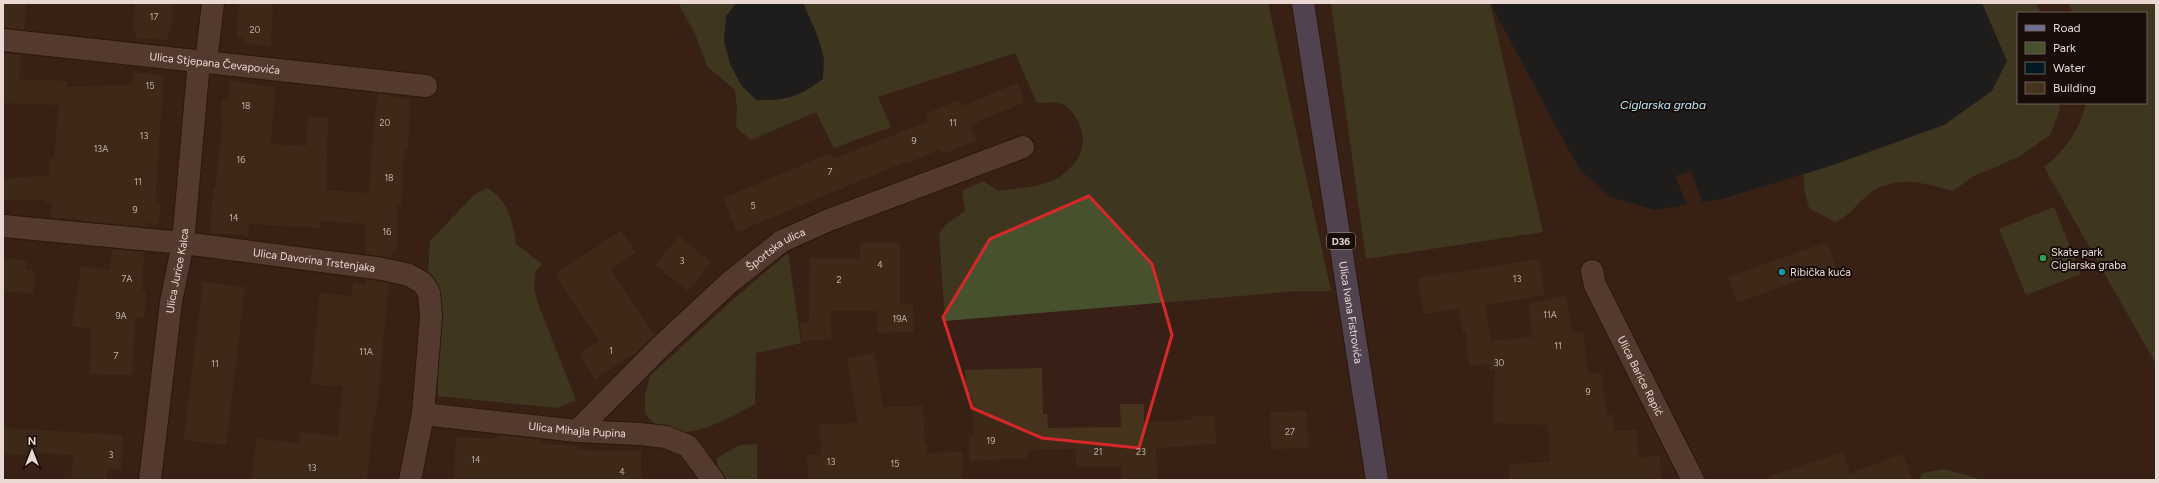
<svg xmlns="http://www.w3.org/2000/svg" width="2159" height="483" font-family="Figtree,sans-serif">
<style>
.green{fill:#47512e}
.water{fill:#001922}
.pier{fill:#392016}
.building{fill:#45331d}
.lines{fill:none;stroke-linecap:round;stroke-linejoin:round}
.street-casing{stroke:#1f0902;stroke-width:24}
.primary-casing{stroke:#1f0902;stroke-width:24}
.street{stroke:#76594d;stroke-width:22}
.primary{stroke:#6e6e96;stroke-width:22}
.marked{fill:none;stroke:#d62828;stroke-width:3;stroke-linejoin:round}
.leisure-dot{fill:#2e9e5b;stroke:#190d09;stroke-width:1.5}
.culture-dot{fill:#0f9aa8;stroke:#190d09;stroke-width:1.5}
.labels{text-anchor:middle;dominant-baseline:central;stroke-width:4;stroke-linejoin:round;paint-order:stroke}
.number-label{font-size:9px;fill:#c1b0a5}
.shield{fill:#190d09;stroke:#ab9c96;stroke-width:1}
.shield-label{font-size:10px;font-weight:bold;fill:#ead9d2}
.street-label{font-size:11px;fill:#ead9d2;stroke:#190d09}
.poi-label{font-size:11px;fill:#ead9d2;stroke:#190d09;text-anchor:start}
.water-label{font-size:12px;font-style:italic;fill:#b5e7fa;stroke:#190d09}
</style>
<rect width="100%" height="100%" fill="#392016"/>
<path class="green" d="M678,3H1268L1331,291H1297L945,321L939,234L945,225L965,211L962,191L983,181L998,191C1015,189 1048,186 1061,176C1083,159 1090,140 1075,116C1071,110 1065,104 1058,103C1052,102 1043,103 1037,103L1015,53L878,97L891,127L834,148L816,112L751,140L736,127L737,110L735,90L708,67L695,34Z
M1331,3H1490L1543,232L1366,259Z
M1972,3H2036L2041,13H2018V103H2060L2059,112L2050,135L2018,157L1972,177L1953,191C1919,182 1892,173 1863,199C1853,208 1849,216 1835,222L1809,208L1804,188V171Z
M2068,3H2156V364L2044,167C2065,151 2080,129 2086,103H2146V13H2073Z
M488,188C508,201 513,221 516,244L542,264L535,272L534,287L538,304L576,400L557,408L438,396L437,297L429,281L428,272L430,241L475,194Z
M2054,207L2081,274L2026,295L1999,229Z
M788,253L801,343L756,353L755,404C729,418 685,445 656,425C652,422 648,417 645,413V396L650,376L737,296Z
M757,444V480H728L718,468L717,458L740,445Z
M1944,469L1983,480H1919L1923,473Z"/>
<path class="water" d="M736,3H803L817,34L824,58L823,79C799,97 786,101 756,100L741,85L730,64L724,41L726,16Z
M1490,3H1982L2007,61L1992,91L1944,125L1830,166L1722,199L1655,210L1610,197L1579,169Z"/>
<path class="pier" d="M1691,171L1703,204L1688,207L1675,176Z"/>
<path class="building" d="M3,3H26L24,30L3,28Z
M135,3H173L171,33H168L167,40L136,38V31H133Z
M239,3H273L271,46L242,44L244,38H237Z
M3,53L21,55L19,79L67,81V87L132,85L133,73L164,75L155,203H160L159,224L145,223V227L81,221V219L51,218L52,203L45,202V200H3V179L49,175L50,158H54L59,105L3,103Z
M230,81L275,87L271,144L306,146L308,117L328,118L326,190L369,193L373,135L378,93L410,100L408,150H404L401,206H397V251H392V258L366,254V224L321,221V228L249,224L248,235L210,233L213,190H215L223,119H221L222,100L228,101Z
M1017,83L1025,102L970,125L976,141L942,154L940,149L906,164L905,162L737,232L723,198L831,153L833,159L929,121L926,114L959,100L962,106Z
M621,231L636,253L611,269L654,335L637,352L595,379L579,354L599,341L555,274Z
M679,236L711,262L688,291L655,265Z
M860,242H900V304H913L914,332L878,333L877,311H830L832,339L802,341L800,323L809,322L810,258H860Z
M1827,242L1836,267L1737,303L1728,277Z
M112,249L144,252L142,291H146L144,318H135L132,375L90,374L91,329L72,326L81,266L110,270Z
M3,258L27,261L26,270L36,271L33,294L3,291Z
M1539,259L1545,295L1485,305L1491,341L1533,337L1528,303L1566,296L1572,333L1583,332L1588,374L1601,372L1607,415H1613L1614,431L1637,430L1638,457L1660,456L1661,480H1509V464L1550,462L1548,425L1493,423L1495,370H1489V364L1469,366L1466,332L1463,333L1459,309L1424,314L1418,278Z
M366,279L389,283L376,416H373L367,480H251L257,438L299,444L300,432L338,436L343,387L311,384L320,293L352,296L353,283L366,284Z
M203,282L245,287L226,445L184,440Z
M874,353L883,407L923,406L925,444H927V453L962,452V480H808L807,455H821L820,424L858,423L847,358Z
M1042,368L1043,414H1047L1048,428L1121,427L1120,404H1144V422L1193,420V416H1215L1216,444L1156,448L1157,480H1122V466H1076V449L1028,450V458L970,461L969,436H974L972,397H966L965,370Z
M1307,411L1308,448L1271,449L1270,412Z
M3,428L123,435L121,470L108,469L107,480H71L73,455L32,453L31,455L3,454Z
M497,435L540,439L539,443L577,446V450L641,451V480H499L454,478L456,437L497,439Z
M1843,452L1850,473L1903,454L1912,480H1771L1770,476Z"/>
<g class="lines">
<defs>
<g id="street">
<path id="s1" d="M3,40L426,86"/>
<path d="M206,62L213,3"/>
<path id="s2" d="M3,226L183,243L383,269L409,275L423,283L429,293L431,317L423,414L410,480"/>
<path id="s3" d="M1592,271L1595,285L1693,480"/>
<path id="s4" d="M423,414L577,431L640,434L666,437L688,446L713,480"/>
<path id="s5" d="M577,431L660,347L730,282L782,241L829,220L1023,147"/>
<path id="s6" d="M150,480L171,302L183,243L199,61"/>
</g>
<g id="primary">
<path id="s7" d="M1303,3L1377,480"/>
</g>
</defs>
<use href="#street" class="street-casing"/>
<use href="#primary" class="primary-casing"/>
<use href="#street" class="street"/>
<use href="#primary" class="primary"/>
</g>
<path d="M0 0H2159V483H0ZM1089,196L1152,264L1172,335L1139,448L1042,438L972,408L943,317L990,239Z" fill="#392016" fill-opacity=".55" fill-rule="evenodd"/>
<path class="marked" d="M1089,196L1152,264L1172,335L1139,448L1042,438L972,408L943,317L990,239Z"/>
<circle class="leisure-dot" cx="2043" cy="258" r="4"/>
<circle class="culture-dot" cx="1782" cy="272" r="4"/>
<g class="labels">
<g class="number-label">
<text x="154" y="16">17</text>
<text x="255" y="29">20</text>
<text x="150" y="85">15</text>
<text x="246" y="105">18</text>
<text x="385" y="122">20</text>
<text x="953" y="122">11</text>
<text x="144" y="135">13</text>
<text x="914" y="140">9</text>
<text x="101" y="148">13A</text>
<text x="241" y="159">16</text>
<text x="830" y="171">7</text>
<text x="389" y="177">18</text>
<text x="138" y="181">11</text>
<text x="753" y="205">5</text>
<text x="135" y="209">9</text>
<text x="234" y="217">14</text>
<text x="387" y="231">16</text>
<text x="682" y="260">3</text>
<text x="880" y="264">4</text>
<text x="127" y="278">7A</text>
<text x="1517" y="278">13</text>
<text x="839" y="279">2</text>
<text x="1550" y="314">11A</text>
<text x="121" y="315">9A</text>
<text x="900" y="318">19A</text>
<text x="1558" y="345">11</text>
<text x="611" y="350">1</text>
<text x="366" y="351">11A</text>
<text x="116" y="355">7</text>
<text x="1499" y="362">30</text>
<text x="215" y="363">11</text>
<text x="1588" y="391">9</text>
<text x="1290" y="431">27</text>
<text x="991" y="440">19</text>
<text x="1098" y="451">21</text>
<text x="1141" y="451">23</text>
<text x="111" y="454">3</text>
<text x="476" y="459">14</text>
<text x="831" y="461">13</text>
<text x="895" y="463">15</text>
<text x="312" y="467">13</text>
<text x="622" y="471">4</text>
</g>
<rect class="shield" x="1327" y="233" width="28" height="16" rx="3"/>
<g class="shield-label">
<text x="1341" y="241">D36</text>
</g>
<g class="street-label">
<text stroke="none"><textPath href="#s1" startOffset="213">Ulica Stjepana Čevapovića</textPath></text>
<text stroke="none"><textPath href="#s5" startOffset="270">Športska ulica</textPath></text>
<text stroke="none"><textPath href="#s2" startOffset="313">Ulica Davorina Trstenjaka</textPath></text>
<text stroke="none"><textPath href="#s6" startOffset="211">Ulica Jurice Kalca</textPath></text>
<text stroke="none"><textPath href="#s7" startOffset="313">Ulica Ivana Fistrovića</textPath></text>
<text stroke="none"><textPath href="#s3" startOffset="116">Ulica Barice Rapić</textPath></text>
<text stroke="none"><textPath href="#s4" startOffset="155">Ulica Mihajla Pupina</textPath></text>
</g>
<g class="poi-label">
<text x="2051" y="252">Skate park<tspan x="2051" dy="13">Ciglarska graba</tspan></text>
<text x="1790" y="272">Ribička kuća</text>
</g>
<g class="water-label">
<text x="1663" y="105">Ciglarska graba</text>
</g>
</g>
<rect width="2159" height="483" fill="none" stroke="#ead9d2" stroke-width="8"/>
<rect x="2017" y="12" width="130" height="92" fill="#190d09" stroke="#6d5f59"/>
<rect x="2025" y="25" width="20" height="6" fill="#6e6e96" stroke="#6d5f59"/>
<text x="2053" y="32" font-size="12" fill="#ead9d2">Road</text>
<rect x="2025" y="42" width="20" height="12" fill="#47512e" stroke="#6d5f59"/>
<text x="2053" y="52" font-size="12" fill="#ead9d2">Park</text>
<rect x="2025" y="62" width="20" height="12" fill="#001922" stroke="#6d5f59"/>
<text x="2053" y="72" font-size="12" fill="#ead9d2">Water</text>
<rect x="2025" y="82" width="20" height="12" fill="#45331d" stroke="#6d5f59"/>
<text x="2053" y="92" font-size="12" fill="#ead9d2">Building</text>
<g transform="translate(32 451)" stroke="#190d09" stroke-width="3" paint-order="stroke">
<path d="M0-3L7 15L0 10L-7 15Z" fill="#ead9d2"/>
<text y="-6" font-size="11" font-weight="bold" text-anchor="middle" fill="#ead9d2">N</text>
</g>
</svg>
